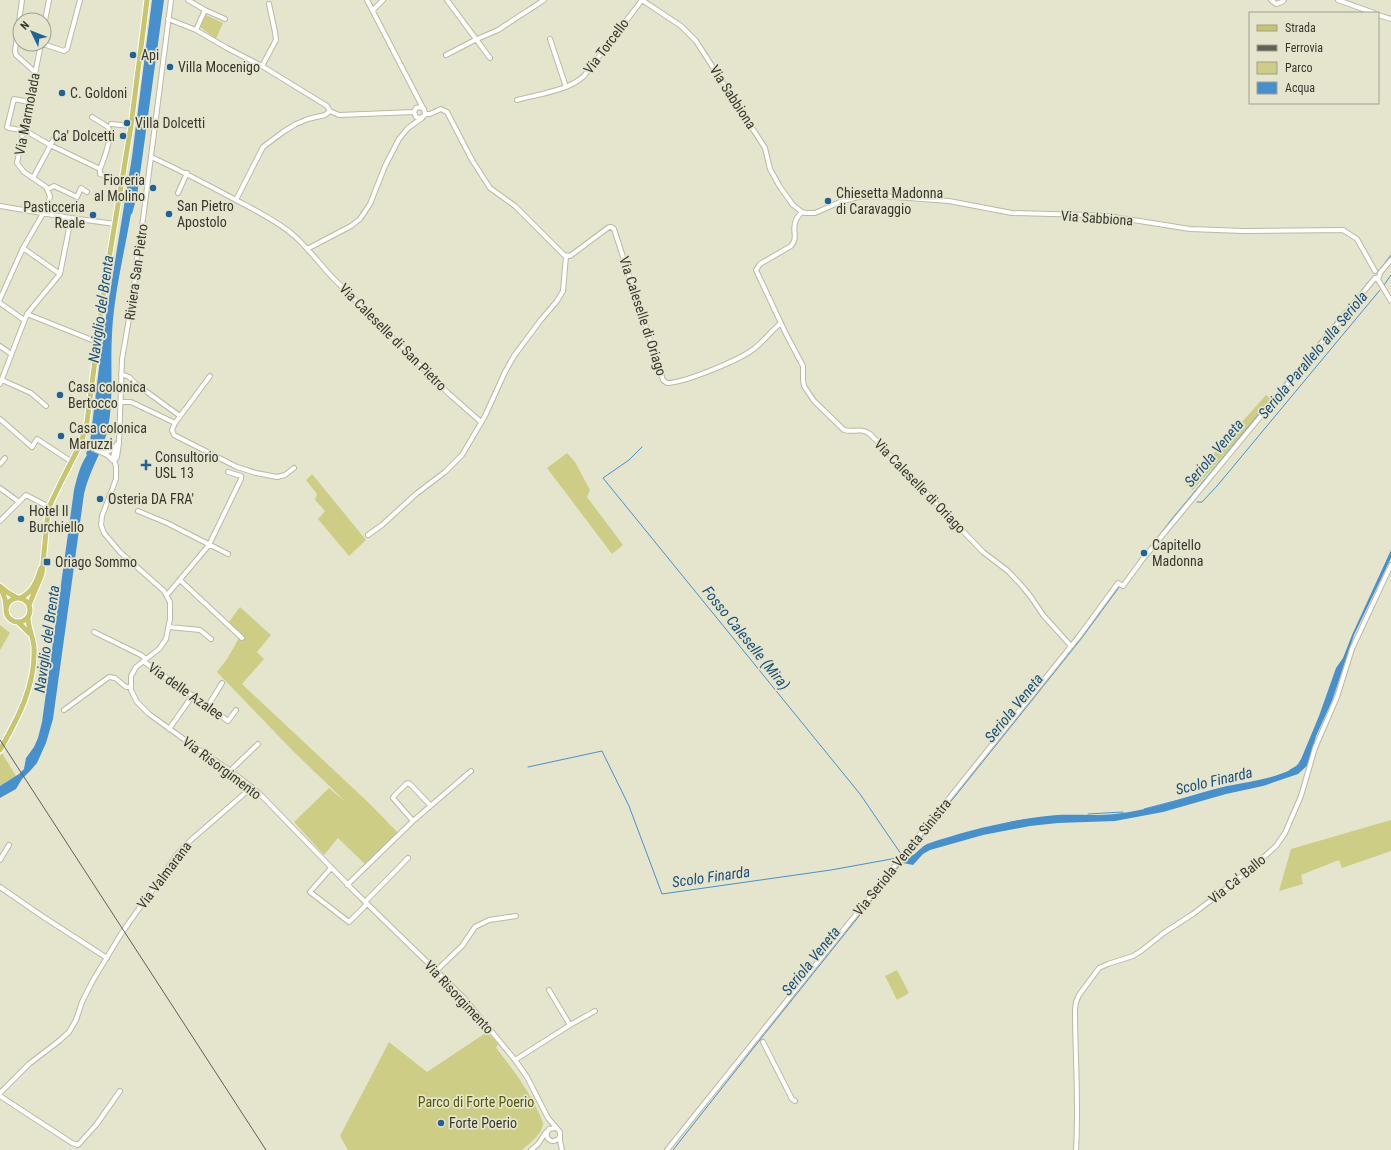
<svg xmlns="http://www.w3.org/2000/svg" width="1391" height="1150" font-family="'Roboto Condensed',sans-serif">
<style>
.green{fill:#cdcd85}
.water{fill:#4790ce}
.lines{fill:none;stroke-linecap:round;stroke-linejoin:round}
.stream{stroke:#4790ce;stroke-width:1}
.minor-casing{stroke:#babaa4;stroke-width:6}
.major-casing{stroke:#fff;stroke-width:7}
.minor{stroke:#fff;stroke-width:4}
.major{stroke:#c7c56d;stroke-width:5}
.rail{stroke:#616154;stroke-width:1}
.poi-dot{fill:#1e6297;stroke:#e5e5ce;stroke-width:1.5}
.labels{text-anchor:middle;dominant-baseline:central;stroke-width:3.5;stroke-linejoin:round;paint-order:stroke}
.street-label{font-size:14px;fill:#37372e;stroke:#e5e5ce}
.poi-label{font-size:14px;fill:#37372e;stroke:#e5e5ce;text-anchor:start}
.park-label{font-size:14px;fill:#57550a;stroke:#e5e5ce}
.water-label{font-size:15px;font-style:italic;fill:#1a4e79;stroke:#e5e5ce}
</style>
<rect width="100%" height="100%" fill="#e5e5ce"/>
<path class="green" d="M204,14L223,23L216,39L199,26Z
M1266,395L1272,400L1193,490L1186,485Z
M567,453L575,462L590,490L587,497L623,545L612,554L547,468Z
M312,474L366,540L349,556L318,519L325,511L315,500L317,494L306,480Z
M240,607L271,635L257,652L264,659L242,684L370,804L401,836L368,867L338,838L324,855L294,822L329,788L347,803L294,752L217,672L227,659L239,638L228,623Z
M0,625L10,633L0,650Z
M2,753L16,776L0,786V756Z
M1391,820V851L1342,868L1339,860L1301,875L1303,884L1279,891L1291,849Z
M897,970L909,993L897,1000L885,976Z
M487,1032L498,1044L496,1048L497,1049C515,1072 533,1096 543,1123C543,1134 530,1143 522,1150H348L340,1136L389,1042L427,1072Z"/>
<path class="water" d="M152,0H164L137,196L132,214H131C124,254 114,294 112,334C110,365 114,397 108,428C103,451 89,471 84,494L53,719L46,743L37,763L30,771L22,779L16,789L0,798V786L19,774L24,769L26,758L34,747L38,738L42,722L74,490C77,478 80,465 87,455L86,454L90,442L103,335L132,157Z
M1391,550V558L1354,635L1332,701L1316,736L1308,765L1298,774L1263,786L1226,794L1163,812L1115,821L1058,823L1030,826L983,835L930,850L923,854L913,865L903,863C909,856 911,857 916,853C920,849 922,847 927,844C968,830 1013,819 1057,815C1076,814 1096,816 1115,814C1154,810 1189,795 1227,786C1246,782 1286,777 1299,764L1319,716L1336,668L1343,658L1352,635Z"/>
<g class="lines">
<path class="stream" d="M1381,268L1391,255
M1384,285L1391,275
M642,447L629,460L603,478L860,794L901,854
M1197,502H1202L1217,486L1380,290
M1122,584L1171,520L1371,279
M528,767L602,751L629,806L662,894L831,870L897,858
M1290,770L1297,766L1301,760
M1144,809L1205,793
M1088,814L1123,812
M1011,822L1024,820
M673,1150L759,1041L1081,639L1120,586"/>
<defs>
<path id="minor" d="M22,0L15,51L16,55L35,72
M188,0L205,10L225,19
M367,0L423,108
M447,0L490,58
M642,0L681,26L696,41L765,148L770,169L780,187L793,205L802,212L806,213H815L840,202L858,197L882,196L949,201L1012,213L1088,215L1108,216L1190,229L1243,231L1343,230L1357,239L1375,271
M1271,0L1276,4L1282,2L1284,0
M1338,0L1374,13
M373,10L383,0
M1378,15L1391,19
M168,19L196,30L227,48L262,66L327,106L330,111L339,115L414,112L416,108L420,107L424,109L425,113L424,116L419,118L416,117L414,112
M44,26L49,0
M196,30L205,10
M550,39L566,87
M43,44L64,51L67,49L80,0
M446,55L475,40L498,30L544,0
M262,66L276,40L275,32L269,4
M517,100C538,94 568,91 584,76L642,0
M29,102L14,99L7,127L9,128L26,131L50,145L100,169V174L122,181
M425,114H430L441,109L447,112L472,160L490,188L515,206L564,255L570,256L609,227H611L614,229L663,380L667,383C684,383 743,359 756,347C765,340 772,330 781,323
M92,117L108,127C113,136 104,159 100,169
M111,124L131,126
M151,157C180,170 208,185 236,200C255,210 275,220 291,233C308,247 320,265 335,280L448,393L481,422
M33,178L57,133
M48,189L54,186L77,197L81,188L87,192
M178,193L187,173
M236,200L263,147L283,132L296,124L308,119L325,115L330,111
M0,206L71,218L115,224
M802,212C800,214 797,217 796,220C791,230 799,237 791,246L760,264L756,270L786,334L803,366V380L804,386L814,401L844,430C854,433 860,427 870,434L983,552L1008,571L1022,586L1031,597L1043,615L1071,646
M23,248L60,274
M309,248L351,226L360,219L370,204L385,166L399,139L408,128L422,118
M1377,278L1391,301
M0,299L23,248L48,205L50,196L46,187L24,172L17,163L41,44
M0,303L24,320
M27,314L97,342
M0,346L11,354
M121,374L129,377L136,384L180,416
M2,380L31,393L46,406
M0,384L27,314L60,274L71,218
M120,402H131L171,421L175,423L172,430L174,435L237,467L256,473L277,477L285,475L294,468
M0,419L32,447L37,439L72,462
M175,423L210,376
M81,443L107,455L114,461L116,466V479L102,516L101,525L104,533L120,552L164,591L170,602V619L166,639L159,649L136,667L131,676V690L137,702L149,714L199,750L231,771L259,793L353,890L464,998L515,1060L527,1077L548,1118L560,1132V1141L562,1150
M104,453L111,450L115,446
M112,460L117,444
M114,461L117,457L119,443L122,359L133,296L137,258L143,219L171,0
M0,464L5,458
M0,488L19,502L26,495L49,507
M138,511L167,523L228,554
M0,521L19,502
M368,535L382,525L416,494L445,472L462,455L485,416L505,372L514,356L540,321L557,301L563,291L566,256
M180,580L242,638
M167,595L209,545L241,479V476L228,472
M169,627L200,630L211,639
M94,632L141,655L146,659
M143,661L228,721L236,710
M208,706L222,683
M64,710L109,677L115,678L126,687H131
M169,729L193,695
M231,771L233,768L258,744
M413,821L393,798L394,796L406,784L408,783L411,785L430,805
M0,860L9,845
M331,868L310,892L349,922L367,904
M347,885L413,821L471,771
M0,887L42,916L107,958
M365,902L408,858
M436,971L462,946L475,927L489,920L516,916
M549,990L570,1025
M763,1042L792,1099L795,1101
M515,1060L570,1025L595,1011
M0,1093L29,1064L59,1041L69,1032L76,1020L82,1002L92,982L121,934L179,852L191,840L252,787
M0,1096L72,1143L78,1145L96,1125L120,1091
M555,1128L549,1129C542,1138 553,1146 560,1137
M531,1150L538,1144L546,1132
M667,1150L1080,635L1118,583L1123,586L1142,560L1375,278L1379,277L1380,273L1391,260
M1076,1150C1079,1103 1075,1056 1075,1009L1076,1002L1079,995L1099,968L1108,964L1133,956L1141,951L1165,932L1193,914L1231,885L1265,856L1276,846L1285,833L1301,796L1315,748L1337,697L1352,649L1391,565"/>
<path id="major" d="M0,586L5,599L6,608
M1,587L7,592L17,598
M6 610a12 12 0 1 1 24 0a12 12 0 1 1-24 0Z
M20,598C33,593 37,580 41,568
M29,605L42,574L47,521L49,507L61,482L81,443L87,422L105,283L131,126L147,0
M18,622L30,634
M0,750C18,718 36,685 34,647C33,636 28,628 28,617"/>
</defs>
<use href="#minor" class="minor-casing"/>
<use href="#major" class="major-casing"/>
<use href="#minor" class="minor"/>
<use href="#major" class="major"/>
<path class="rail" d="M0,740L266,1150"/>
</g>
<g class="poi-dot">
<circle cx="133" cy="55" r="4"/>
<circle cx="170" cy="67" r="4"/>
<circle cx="62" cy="93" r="4"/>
<circle cx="127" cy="123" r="4"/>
<circle cx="123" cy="136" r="4"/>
<circle cx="153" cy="188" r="4"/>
<circle cx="828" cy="201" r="4"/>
<circle cx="169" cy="214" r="4"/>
<circle cx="93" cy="215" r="4"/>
<circle cx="60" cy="395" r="4"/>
<circle cx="61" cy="436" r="4"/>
<path d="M144 459h4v4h4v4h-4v4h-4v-4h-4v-4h4z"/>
<circle cx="100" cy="499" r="4"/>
<circle cx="21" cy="519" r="4"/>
<circle cx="1144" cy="553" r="4"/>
<rect x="43" y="558" width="8" height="8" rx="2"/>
<circle cx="441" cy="1123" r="4"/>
</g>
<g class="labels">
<g class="street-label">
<text transform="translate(606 46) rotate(-53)">Via Torcello</text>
<text transform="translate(733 97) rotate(57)">Via Sabbiona</text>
<text transform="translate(27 114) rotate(-79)">Via Marmolada</text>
<text transform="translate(1097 218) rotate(4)">Via Sabbiona</text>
<text transform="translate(136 272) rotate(-82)">Riviera San Pietro</text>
<text transform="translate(643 316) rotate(72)">Via Caleselle di Oriago</text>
<text transform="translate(393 337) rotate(45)">Via Caleselle di San Pietro</text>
<text transform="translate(920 486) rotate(46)">Via Caleselle di Oriago</text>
<text transform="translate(186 691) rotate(35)">Via delle Azalee</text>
<text transform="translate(222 768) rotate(37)">Via Risorgimento</text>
<text transform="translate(902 857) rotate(-51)">Via Seriola Veneta Sinistra</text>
<text transform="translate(164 875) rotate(-53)">Via Valmarana</text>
<text transform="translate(1237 879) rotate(-39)">Via Ca' Ballo</text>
<text transform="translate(459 997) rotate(47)">Via Risorgimento</text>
</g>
<g class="poi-label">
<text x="141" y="55">Api</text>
<text x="178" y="67">Villa Mocenigo</text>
<text x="70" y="93">C. Goldoni</text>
<text x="135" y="123">Villa Dolcetti</text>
<text x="115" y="136" text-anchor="end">Ca' Dolcetti</text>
<text x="145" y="180" text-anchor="end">Fioreria<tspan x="145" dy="16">al Molino</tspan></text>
<text x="836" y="193">Chiesetta Madonna<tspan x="836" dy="16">di Caravaggio</tspan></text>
<text x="177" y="206">San Pietro<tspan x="177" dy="16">Apostolo</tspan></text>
<text x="85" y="207" text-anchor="end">Pasticceria<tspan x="85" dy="16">Reale</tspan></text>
<text x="68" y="387">Casa colonica<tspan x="68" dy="16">Bertocco</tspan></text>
<text x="69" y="428">Casa colonica<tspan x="69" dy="16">Maruzzi</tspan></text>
<text x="155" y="457">Consultorio<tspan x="155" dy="16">USL 13</tspan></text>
<text x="108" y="499">Osteria DA FRA'</text>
<text x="29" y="511">Hotel Il<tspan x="29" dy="16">Burchiello</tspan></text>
<text x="1152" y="545">Capitello<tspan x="1152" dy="16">Madonna</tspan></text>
<text x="55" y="562">Oriago Sommo</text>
<text x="449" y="1123">Forte Poerio</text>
</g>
<g class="park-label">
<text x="476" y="1102">Parco di Forte Poerio</text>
</g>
<g class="water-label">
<text transform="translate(101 309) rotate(-82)">Naviglio del Brenta</text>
<text transform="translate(1313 355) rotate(-50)">Seriola Parallelo alla Seriola</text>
<text transform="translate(1214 453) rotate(-50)">Seriola Veneta</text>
<text transform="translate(746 638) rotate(51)">Fosso Caleselle (Mira)</text>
<text transform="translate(47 639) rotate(-82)">Naviglio del Brenta</text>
<text transform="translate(1014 708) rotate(-51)">Seriola Veneta</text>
<text transform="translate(1214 781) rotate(-13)">Scolo Finarda</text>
<text transform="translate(711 877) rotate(-8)">Scolo Finarda</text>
<text transform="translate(811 961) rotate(-51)">Seriola Veneta</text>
</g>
</g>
<rect x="1249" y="12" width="130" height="92" fill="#e5e5ce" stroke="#9f9f8e"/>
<rect x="1257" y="25" width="20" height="6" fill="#c7c56d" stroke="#9f9f8e"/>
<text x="1285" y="32" font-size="12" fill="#37372e">Strada</text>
<rect x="1257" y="45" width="20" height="6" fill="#616154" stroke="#9f9f8e"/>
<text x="1285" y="52" font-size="12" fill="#37372e">Ferrovia</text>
<rect x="1257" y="62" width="20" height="12" fill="#cdcd85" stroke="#9f9f8e"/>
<text x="1285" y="72" font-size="12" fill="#37372e">Parco</text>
<rect x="1257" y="82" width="20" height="12" fill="#4790ce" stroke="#9f9f8e"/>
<text x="1285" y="92" font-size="12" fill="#37372e">Acqua</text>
<g transform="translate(32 32) rotate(313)"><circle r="19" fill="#e5e5ce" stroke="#9f9f8e"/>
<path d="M0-3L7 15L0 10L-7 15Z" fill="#1e6297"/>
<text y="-6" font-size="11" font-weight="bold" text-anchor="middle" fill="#37372e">N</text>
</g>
</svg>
